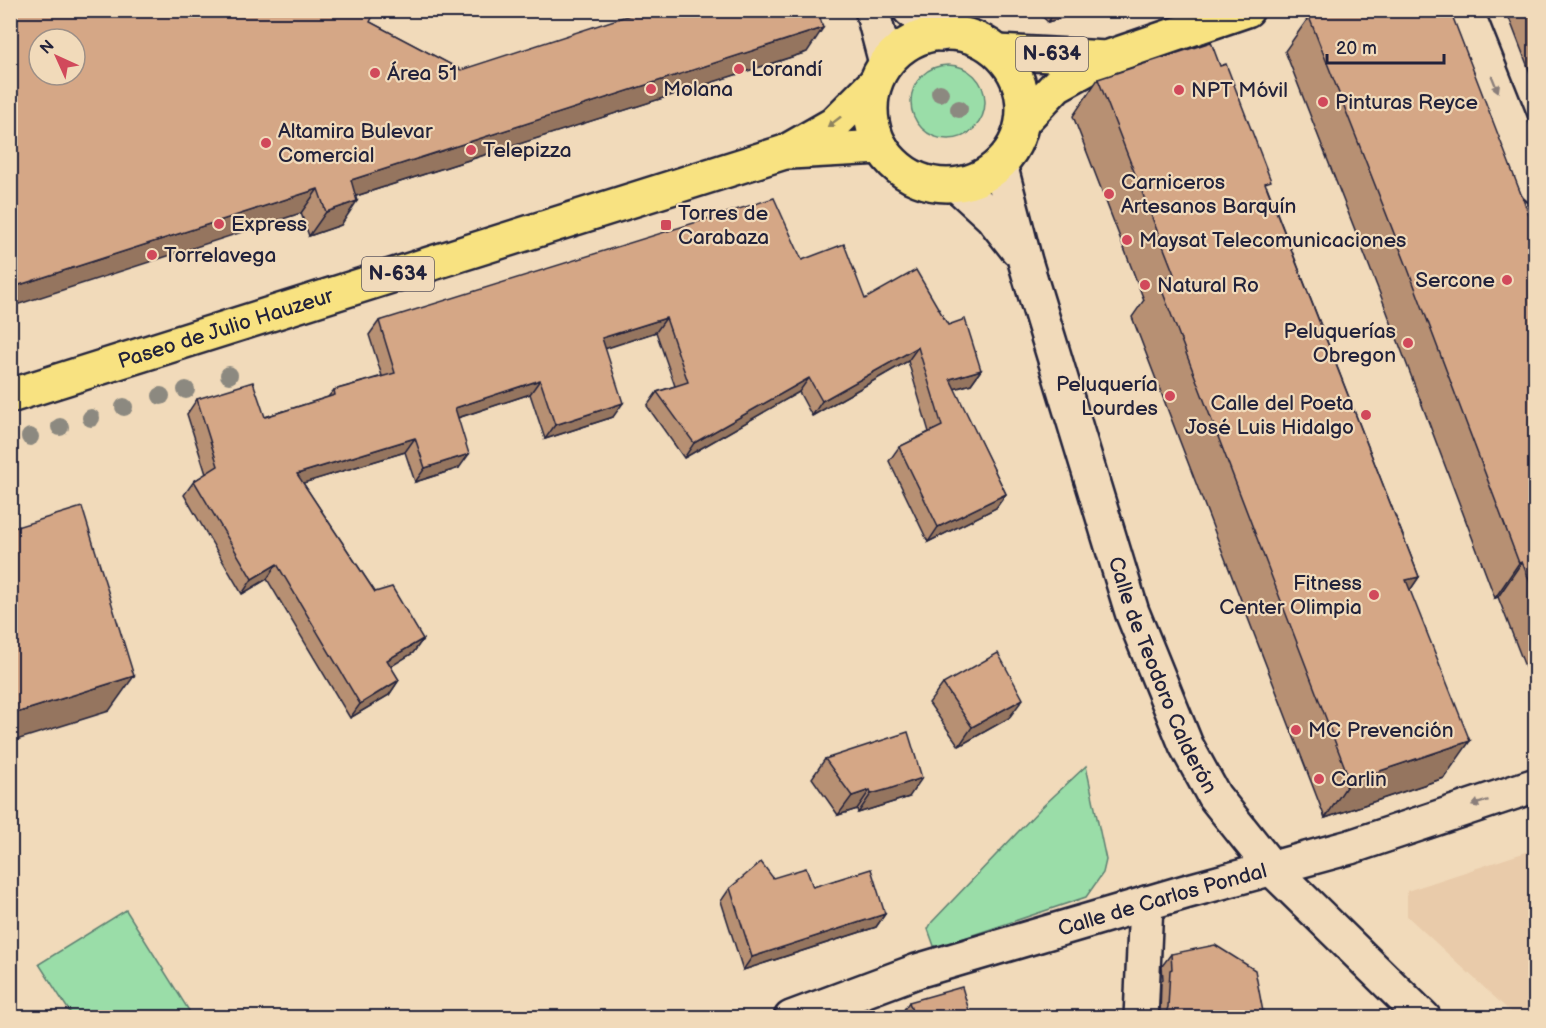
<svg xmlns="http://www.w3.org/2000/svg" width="1546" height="1028" font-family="'Balsamiq Sans',sans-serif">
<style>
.built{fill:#e9cbaa}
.green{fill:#9adda8;stroke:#5e8072;stroke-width:1.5}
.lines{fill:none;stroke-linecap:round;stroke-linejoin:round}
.minor-casing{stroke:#22223b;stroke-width:38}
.secondary-casing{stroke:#22223b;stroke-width:38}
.trunk-casing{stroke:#22223b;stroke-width:38}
.minor{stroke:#f1daba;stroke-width:33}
.secondary{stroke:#f1daba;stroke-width:33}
.trunk{stroke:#f8e281;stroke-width:33}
.tree{fill:#8c8980}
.wall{fill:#b79073;stroke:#22223b;stroke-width:1.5}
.shaded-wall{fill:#95755e;stroke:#22223b;stroke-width:1.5}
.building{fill:#d5a786;stroke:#22223b;stroke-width:1.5;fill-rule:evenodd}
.oneway{fill:#8a7e7a}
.oneway2{fill:#8d825e}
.poi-dot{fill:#d1495b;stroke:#f1daba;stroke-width:2}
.labels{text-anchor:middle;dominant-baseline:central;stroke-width:4.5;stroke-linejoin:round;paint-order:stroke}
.shield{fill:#f1daba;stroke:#605961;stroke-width:1.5}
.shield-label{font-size:20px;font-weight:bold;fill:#22223b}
.poi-label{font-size:21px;fill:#22223b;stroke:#f1daba;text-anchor:start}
.street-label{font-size:21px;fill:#22223b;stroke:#f1daba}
</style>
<rect width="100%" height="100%" fill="#f1daba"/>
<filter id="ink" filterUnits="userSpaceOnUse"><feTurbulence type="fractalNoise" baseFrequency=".0167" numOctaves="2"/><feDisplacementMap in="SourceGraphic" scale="12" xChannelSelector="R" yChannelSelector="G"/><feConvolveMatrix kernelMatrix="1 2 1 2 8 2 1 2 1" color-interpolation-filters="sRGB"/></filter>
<g filter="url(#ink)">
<path class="built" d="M1535,849V1013L1531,1017H1516L1407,916V891Z"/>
<path class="green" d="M911 102a37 37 0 1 1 74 0a37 37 0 1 1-74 0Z
M1086,766L1106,860L1103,873L1086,897L940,946H934L928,929L932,922L1040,809Z
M126,910L193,1017H73L39,964Z"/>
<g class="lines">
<defs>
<g id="minor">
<path d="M872,10L886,63"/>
<path d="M910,10L941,34"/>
<path d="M1466,10L1536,186"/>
<path id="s1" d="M791,1018L917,971L1185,892L1350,847L1536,785"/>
<path d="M1141,1018L1146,903"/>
</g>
<g id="secondary">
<path id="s2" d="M1000,164L1025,261L1132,612L1186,745L1214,796L1273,870L1424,1018"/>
<path d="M957,185L992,217L1017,249"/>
</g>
<g id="trunk">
<circle cx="947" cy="109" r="76"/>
<path d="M998,52L1106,58"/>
<path d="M1023,121L1057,85L1106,58L1247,10"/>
<path d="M790,152L881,147"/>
<path id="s3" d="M10,396L785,152L834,124L875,83"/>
</g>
</defs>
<use href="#minor" class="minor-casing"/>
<use href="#secondary" class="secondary-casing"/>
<use href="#trunk" class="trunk-casing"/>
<use href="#minor" class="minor"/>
<use href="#secondary" class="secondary"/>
<use href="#trunk" class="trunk"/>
</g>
<g class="tree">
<circle cx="940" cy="93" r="9"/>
<circle cx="959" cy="109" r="9"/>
<circle cx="229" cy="375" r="9"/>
<circle cx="186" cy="390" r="9"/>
<circle cx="161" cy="396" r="9"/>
<circle cx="124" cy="407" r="9"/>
<circle cx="91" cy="418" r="9"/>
<circle cx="60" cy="427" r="9"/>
<circle cx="30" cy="437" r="9"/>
</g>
<path class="wall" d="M1035,10H1088L1048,22Z
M1506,10H1536V88Z
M1309,17L1536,233V695L1498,597L1495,598L1384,304L1285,51Z
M370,22L461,70L807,52L356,196L341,225L309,236L301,213Z
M1098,79L1267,187L1419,577L1410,590L1444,778L1325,818L1132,317L1144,300L1073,116Z
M802,260L865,299L948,325L981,370L971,384L954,389L1006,494L996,508L928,542L889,461L899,447L929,432L908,361L812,416L799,392L684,458L647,406L657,392L675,386L656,332L605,348L613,417L545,439L530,394L458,418L459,468L415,482L405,452L303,483L375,592L423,639L413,653L390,666L399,680L389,695L350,718L267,579L242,594L184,495L194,481L206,474L187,414L197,399L265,417L328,397L334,390L382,376L369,335L379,321Z
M943,684L1009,718L959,746L929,703Z
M825,759L909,797L858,813L857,809L838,815L812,778Z
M773,878L813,887L885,914L876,927L743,970L721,901L730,888Z
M1171,954L1264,1017H1160L1161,982L1163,979L1162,966Z
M909,1002L971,1017H902L901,1014Z"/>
<path class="shaded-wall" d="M1056,10H1088L1048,22Z
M823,28L807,52L334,203L351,180Z
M318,189L301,213L10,307V288Z
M357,201L341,225L309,236L326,212Z
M666,318L656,332L592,353L602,338Z
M918,347L908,361L812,416L822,401Z
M981,370L971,384L940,393L950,379Z
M809,378L799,392L684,458L694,443Z
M540,380L530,394L445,422L455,408Z
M623,403L613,417L545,439L555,425Z
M415,438L405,452L287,488L297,474Z
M469,454L459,468L415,482L425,468Z
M1006,494L996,508L928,542L938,527Z
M1522,562L1498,597L1495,598L1519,563Z
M277,564L267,579L242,594L252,579Z
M1419,577L1394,614L1406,580Z
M423,639L413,653L377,675L387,660Z
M134,676L109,711L10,742V715Z
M399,680L389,695L350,718L360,704Z
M1023,699L1009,718L959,746L972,727Z
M1470,741L1444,778L1325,818L1350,781Z
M922,778L909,797L858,813L871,794Z
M870,790L857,809L838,815L852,796Z
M885,914L876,927L743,970L752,957Z"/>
<path class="building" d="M10,10H376L370,22L461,70L645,10H818L823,28L351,180L357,201L326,212L318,189L10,288ZM39,39H75V75H39Z
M1328,10H1450L1536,233V597L1522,562L1519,563L1408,269L1309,17Z
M1211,42L1220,66L1226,64L1271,181L1265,183L1419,577L1406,580L1470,741L1350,781L1158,280L1174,274L1098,79Z
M774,198L802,260L844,244L865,299L916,270L948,325L965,319L981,370L950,379L1006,494L938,527L899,447L942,426L918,347L822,401L809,378L694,443L657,392L688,382L666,318L602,338L623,403L555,425L540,380L455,408L469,454L425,468L415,438L297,474L375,592L392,587L423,639L387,660L399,680L360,704L277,564L252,579L194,481L218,466L197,399L253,382L265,417L335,395L334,390L395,373L379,321Z
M82,507L134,676L10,715V529Z
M998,653L1023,699L972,727L943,684Z
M908,732L922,778L889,789L871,794L870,790L852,796L825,759Z
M761,862L773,878L806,868L813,887L871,869L885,914L752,957L730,888Z
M1215,945L1255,970L1264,1017H1163L1165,1016L1168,1007L1170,970L1172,969L1171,954Z
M962,987L971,1017H914L909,1002Z"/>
<defs><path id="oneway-solid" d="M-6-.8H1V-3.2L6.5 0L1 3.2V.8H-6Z" transform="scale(1.5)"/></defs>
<g class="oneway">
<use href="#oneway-solid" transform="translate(1495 84) rotate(68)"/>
<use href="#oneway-solid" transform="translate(1480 803) rotate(161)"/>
</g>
<use class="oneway2" href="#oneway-solid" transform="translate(834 122) rotate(142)"/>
</g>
<g class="poi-dot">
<circle cx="739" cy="69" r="6"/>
<circle cx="375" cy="73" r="6"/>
<circle cx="651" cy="89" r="6"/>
<circle cx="1179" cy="90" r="6"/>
<circle cx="1323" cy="102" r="6"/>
<circle cx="266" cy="143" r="6"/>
<circle cx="471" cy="150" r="6"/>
<circle cx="1109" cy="194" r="6"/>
<circle cx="219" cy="224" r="6"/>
<rect x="660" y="219" width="12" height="12" rx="3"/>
<circle cx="1127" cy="240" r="6"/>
<circle cx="152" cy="255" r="6"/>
<circle cx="1507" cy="280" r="6"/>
<circle cx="1145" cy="285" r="6"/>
<circle cx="1408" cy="343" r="6"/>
<circle cx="1170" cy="396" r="6"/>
<circle cx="1366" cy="415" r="6"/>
<circle cx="1374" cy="595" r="6"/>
<circle cx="1296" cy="730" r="6"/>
<circle cx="1319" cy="779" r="6"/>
</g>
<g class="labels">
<g class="shield">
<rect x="1016" y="37" width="72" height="34" rx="4.5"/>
<rect x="362" y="257" width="72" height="34" rx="4.5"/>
</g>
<g class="shield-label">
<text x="1052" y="54">N-634</text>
<text x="398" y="274">N-634</text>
</g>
<g class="poi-label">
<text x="751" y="69">Lorandí</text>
<text x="387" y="73">Área 51</text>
<text x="663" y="89">Molana</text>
<text x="1191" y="90">NPT Móvil</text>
<text x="1335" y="102">Pinturas Reyce</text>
<text x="278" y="131">Altamira Bulevar<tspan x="278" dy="24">Comercial</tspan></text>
<text x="483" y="150">Telepizza</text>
<text x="1121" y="182">Carniceros<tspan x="1121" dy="24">Artesanos Barquín</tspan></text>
<text x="678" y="213">Torres de<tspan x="678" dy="24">Carabaza</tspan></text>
<text x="231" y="224">Express</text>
<text x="1139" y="240">Maysat Telecomunicaciones</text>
<text x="164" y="255">Torrelavega</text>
<text x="1495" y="280" text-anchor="end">Sercone</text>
<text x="1157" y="285">Natural Ro</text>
<text x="1396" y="331" text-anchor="end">Peluquerías<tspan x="1396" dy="24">Obregon</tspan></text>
<text x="1158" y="384" text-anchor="end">Peluquería<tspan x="1158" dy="24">Lourdes</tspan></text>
<text x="1354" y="403" text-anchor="end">Calle del Poeta<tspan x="1354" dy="24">José Luis Hidalgo</tspan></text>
<text x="1362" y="583" text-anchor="end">Fitness<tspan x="1362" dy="24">Center Olimpia</tspan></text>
<text x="1308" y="730">MC Prevención</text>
<text x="1331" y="779">Carlin</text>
</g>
<g class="street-label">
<text stroke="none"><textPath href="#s3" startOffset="226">Paseo de Julio Hauzeur</textPath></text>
<text stroke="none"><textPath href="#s2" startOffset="537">Calle de Teodoro Calderón</textPath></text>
<text stroke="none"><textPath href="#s1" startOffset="390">Calle de Carlos Pondal</textPath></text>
</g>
</g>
<rect width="1546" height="1028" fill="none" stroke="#f1daba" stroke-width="36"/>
<rect x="18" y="18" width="1510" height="992" fill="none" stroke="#22223b" stroke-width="2" filter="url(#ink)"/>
<g transform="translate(57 57) rotate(315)"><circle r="28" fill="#f1daba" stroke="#9e9087" stroke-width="1.5"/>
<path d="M0-4.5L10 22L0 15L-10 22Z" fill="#d1495b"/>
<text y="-9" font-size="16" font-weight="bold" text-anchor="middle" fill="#22223b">N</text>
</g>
<path d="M1327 54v9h117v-9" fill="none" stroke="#22223b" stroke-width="3"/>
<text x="1336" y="54" font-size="18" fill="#22223b" stroke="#f1daba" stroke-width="4.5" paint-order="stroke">20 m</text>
</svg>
